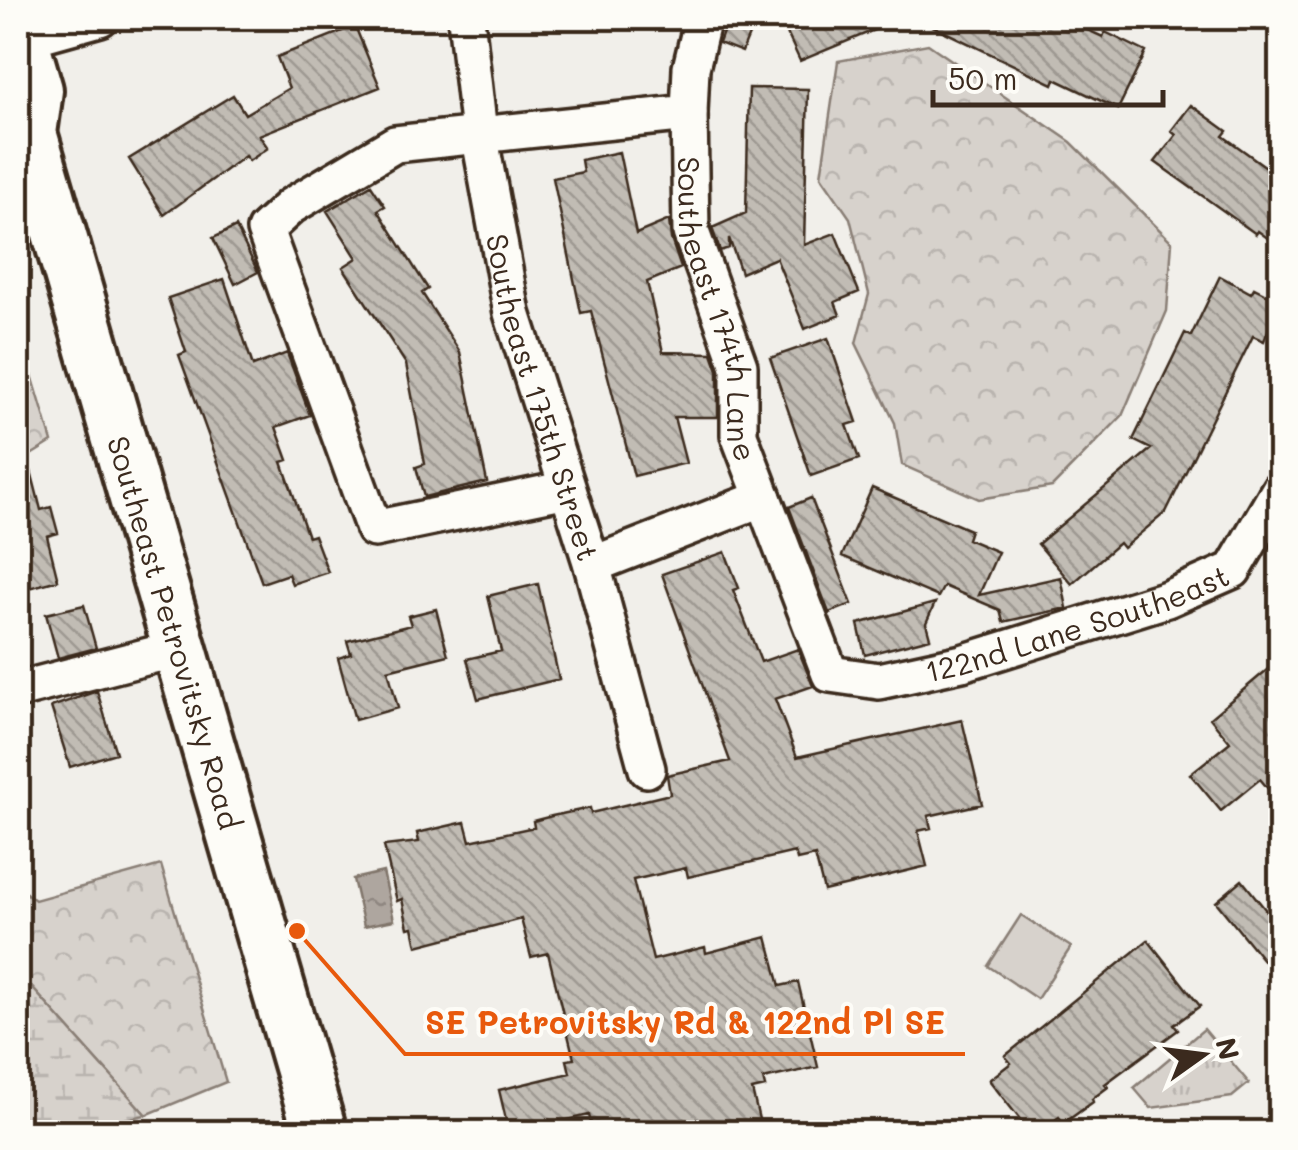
<svg xmlns="http://www.w3.org/2000/svg" width="1298" height="1150" font-family="Mali,sans-serif">
<style>
.grass{fill:url(#grass-tufts);stroke:#897e75;stroke-width:2.5}
.forest{fill:url(#forest-crowns);stroke:#897e75;stroke-width:2.5}
.wetland{fill:url(#wetland-marsh);stroke:#897e75;stroke-width:2.5}
.pitch{fill:#d7d2cc;stroke:#897e75;stroke-width:2.5}
.water{fill:url(#water-ripples);stroke:#80746b;stroke-width:2.5}
.building{fill:url(#building-back-hatch);stroke:#3b2a1e;stroke-width:2.5}
.lines{fill:none;stroke-linecap:round;stroke-linejoin:round}
.street-casing{stroke:#3b2a1e;stroke-width:42}
.secondary-casing{stroke:#3b2a1e;stroke-width:60}
.street{stroke:#fdfcf7;stroke-width:35}
.secondary{stroke:#fdfcf7;stroke-width:52}
.labels{text-anchor:middle;dominant-baseline:central;stroke-width:8;stroke-linejoin:round;paint-order:stroke}
.street-label{font-size:30px;fill:#3b2a1e;stroke:#fdfcf7}
.leader{fill:none;stroke:#e8590c;stroke-width:4}
.callout-dot{fill:#e8590c;stroke:#fdfcf7;stroke-width:4}
.callout-label{font-size:32px;text-anchor:middle;font-weight:bold;fill:#e8590c;stroke:#fdfcf7;stroke-width:8;stroke-linejoin:round;paint-order:stroke}
</style>
<defs>
<pattern id="grass-tufts" width="24" height="20" patternUnits="userSpaceOnUse" patternTransform="scale(2.5)"><rect width="24" height="20" fill="#d7d2cc"/><path d="M3 7l-1-3M5 7V3M7 7l1-3M15 17l-1-3M17 17v-4M19 17l1-3" fill="none" stroke="#b9b4af"/></pattern>
<pattern id="forest-crowns" width="20" height="18" patternUnits="userSpaceOnUse" patternTransform="scale(2.5)"><rect width="20" height="18" fill="#d7d2cc"/><path d="M2 6a3 3 0 1 1 6 0M12 15a3 3 0 1 1 6 0" fill="none" stroke="#b9b4af"/></pattern>
<pattern id="wetland-marsh" width="20" height="14" patternUnits="userSpaceOnUse" patternTransform="scale(2.5)"><rect width="20" height="14" fill="#d7d2cc"/><path d="M1 5h8M5 5V1M11 12h8M15 12V8" fill="none" stroke="#b9b4af"/></pattern>
<pattern id="water-ripples" width="26" height="14" patternUnits="userSpaceOnUse" patternTransform="scale(2.5)"><rect width="26" height="14" fill="#aea69f"/><path d="M2 4q2-2 4 0t4 0M15 11q2-2 4 0t4 0" fill="none" stroke="#8f8781"/></pattern>
<pattern id="building-back-hatch" width="6" height="6" patternUnits="userSpaceOnUse" patternTransform="scale(2.5)"><rect width="6" height="6" fill="#c1bcb4"/><path d="M-1 5l2 2M0 0l6 6M5-1l2 2" fill="none" stroke="#9e9992"/></pattern>
</defs>
<rect width="100%" height="100%" fill="#f1efea"/>
<filter id="ink" filterUnits="userSpaceOnUse"><feTurbulence type="fractalNoise" baseFrequency=".01" numOctaves="2"/><feDisplacementMap in="SourceGraphic" scale="20" xChannelSelector="R" yChannelSelector="G"/><feConvolveMatrix kernelMatrix="1 2 1 2 8 2 1 2 1" color-interpolation-filters="sRGB"/></filter>
<g filter="url(#ink)">
<path class="grass" d="M1204,1029L1249,1083L1232,1097L1151,1108L1134,1088Z"/>
<path class="forest" d="M928,44L1071,142L1172,242L1167,311L1122,416L1052,487L979,499L902,465L895,423L856,343L869,294L850,218L821,176L838,61Z
M18,328L52,442L18,463Z
M161,865L226,1082L146,1115L18,972V887L35,900Z"/>
<path class="wetland" d="M18,972L146,1115L54,1132H18Z"/>
<path class="pitch" d="M1021,915L1071,947L1037,999L988,966Z"/>
<path class="water" d="M383,872L394,920L364,926L353,879Z"/>
<path class="building" d="M728,18H756L742,52L719,43Z
M780,18H903L800,61Z
M916,18H1061L1103,37L1105,32L1146,52L1118,109L1055,79L1053,84Z
M355,26L380,87L259,135L268,148L249,161L245,156L164,215L129,159L233,95L245,114L289,88L277,57Z
M749,88L808,89L804,245L835,233L859,292L835,302L840,315L805,329L776,258L741,273L729,238V248L720,251L712,228L746,213Z
M1191,105L1227,131L1223,136L1280,177V247L1258,231L1256,234L1155,162L1176,135L1171,131Z
M619,152L636,234L669,220L671,239L681,268L647,282L663,352L712,353L718,370V417H674L686,463L634,476L591,311L581,313L553,178L583,172L581,160Z
M371,185L385,206L378,210L428,289L422,293L460,352L487,482L424,497L416,467L425,464L406,364L343,267L357,258L327,211Z
M236,227L258,272L235,284L213,238Z
M1220,276L1251,293L1254,288L1280,301L1264,341L1253,336L1166,512L1123,548L1119,543L1072,584L1038,544L1151,449L1133,440L1185,333L1191,336Z
M224,279L253,366L287,353L310,415L276,427L288,460L282,462L308,537L314,535L328,572L292,584L288,574L262,583L179,355L186,352L168,298Z
M828,338L857,422L847,425L859,459L811,476L770,358Z
M26,451L41,510L51,507L58,533L47,536L58,580L18,591V452Z
M872,488L970,530L967,539L998,552L979,595L1061,577L1067,608L1003,622L1000,610L944,586L938,597L842,556Z
M811,498L852,604L829,613L789,507Z
M725,552L739,588L733,590L761,662L798,649L813,686L775,699L797,757L962,720L982,804L928,816L931,828L918,831L927,866L824,891L815,856L797,860L795,852L688,877L686,868L633,880L653,960L705,947L706,953L767,937L780,986L798,982L818,1067L763,1079L765,1087L752,1090L762,1132H593L589,1115L542,1126L544,1132H509L499,1090L570,1073L567,1060L574,1059L548,953L531,957L521,919L417,946L413,927L408,928L402,899L397,901L384,846L419,842L417,833L465,822L470,841L534,827L533,821L552,816L590,808L591,813L670,794L667,775L730,761L662,574Z
M538,584L559,679L478,699L467,659L501,651L488,596Z
M935,603L926,623L930,638L865,655L858,624Z
M84,605L96,648L58,658L46,614Z
M436,609L448,655L388,670L398,708L355,720L338,658L351,654L347,641L411,625L408,616Z
M1280,659V803L1260,779L1221,811L1190,774L1230,742L1210,718Z
M97,691L116,753L70,767L51,707Z
M1242,880L1280,928V981L1216,902Z
M1148,940L1200,1006L1174,1025L1178,1030L1105,1084L1108,1087L1092,1099L1093,1102L1064,1123L1059,1117L1040,1132H1030L989,1080L1011,1063L1005,1056Z"/>
<g class="lines">
<defs>
<g id="street">
<path id="s1" d="M466,18L479,133L512,313L592,565L647,769"/>
<path d="M21,40L100,18"/>
<path id="s2" d="M689,113L691,232L739,366V435L830,674L879,681L962,663L1167,599L1233,570L1280,489"/>
<path d="M567,489L374,529L265,230L291,206L395,144L689,113L691,68L703,18"/>
<path d="M592,565L763,498"/>
<path d="M18,690L180,648"/>
</g>
<g id="secondary">
<path id="s3" d="M18,28L36,90L30,133L320,1132"/>
</g>
</defs>
<use href="#street" class="street-casing"/>
<use href="#secondary" class="secondary-casing"/>
<use href="#street" class="street"/>
<use href="#secondary" class="secondary"/>
</g>
</g>
<g class="labels">
<g class="street-label">
<text stroke="none"><textPath href="#s2" startOffset="200">Southeast 174th Lane</textPath></text>
<text stroke="none"><textPath href="#s1" startOffset="388">Southeast 175th Street</textPath></text>
<text stroke="none"><textPath href="#s2" startOffset="842">122nd Lane Southeast</textPath></text>
<text stroke="none"><textPath href="#s3" startOffset="628">Southeast Petrovitsky Road</textPath></text>
</g>
</g>
<path class="leader" d="M297 931L405 1054H965"/>
<circle class="callout-dot" cx="297" cy="931" r="10"/>
<g class="callout-label">
<text x="685" y="1034">SE Petrovitsky Rd &amp; 122nd Pl SE</text>
</g>
<rect width="1298" height="1150" fill="none" stroke="#fdfcf7" stroke-width="60"/>
<rect x="30" y="30" width="1238" height="1090" fill="none" stroke="#3b2a1e" stroke-width="4" filter="url(#ink)"/>
<g transform="translate(1203 1055) rotate(76)" stroke="#fdfcf7" stroke-width="8" paint-order="stroke">
<path d="M0-8L18 38L0 25L-18 38Z" fill="#3b2a1e"/>
<text y="-15" font-size="28" font-weight="bold" text-anchor="middle" fill="#3b2a1e">N</text>
</g>
<path d="M933 90v15h230v-15" fill="none" stroke="#3b2a1e" stroke-width="5"/>
<text x="948" y="90" font-size="30" fill="#3b2a1e" stroke="#fdfcf7" stroke-width="8" paint-order="stroke">50 m</text>
</svg>
